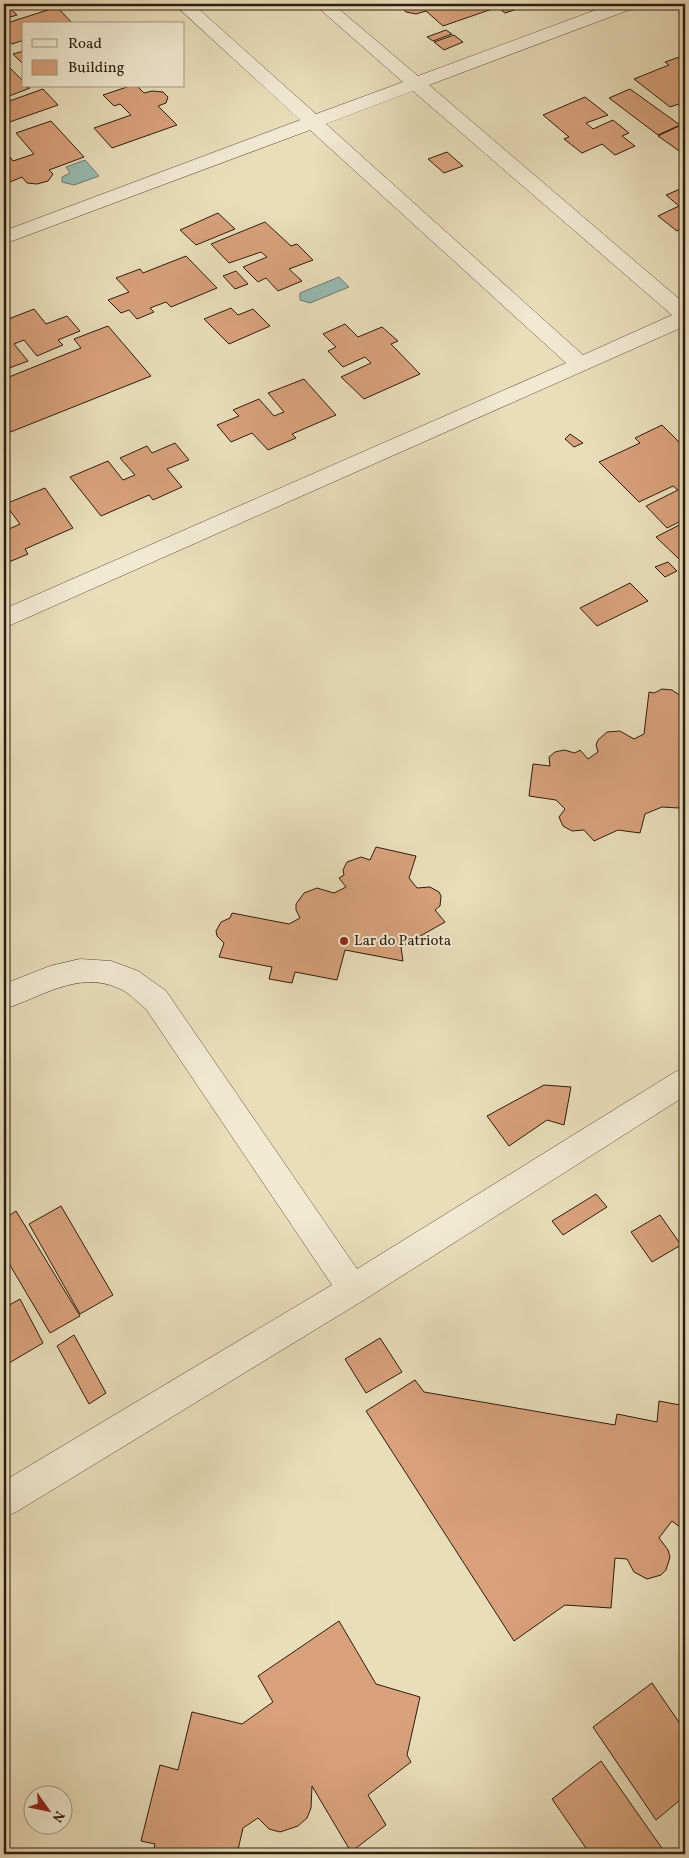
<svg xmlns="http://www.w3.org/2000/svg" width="689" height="1858" font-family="Vollkorn,serif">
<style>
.water{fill:#97bbb3;stroke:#6d7b72}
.building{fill:#d8a17b;stroke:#2d1c10}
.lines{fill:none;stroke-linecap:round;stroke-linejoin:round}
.minor-casing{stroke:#5c4c3a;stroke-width:1}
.minor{fill:#f1e9d2;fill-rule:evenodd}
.poi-dot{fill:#8f2418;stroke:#f1e9d2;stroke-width:2}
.labels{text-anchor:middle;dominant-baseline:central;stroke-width:4;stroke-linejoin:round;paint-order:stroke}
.poi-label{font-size:15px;fill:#2d1c10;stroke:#f1e9d2;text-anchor:start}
</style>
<rect width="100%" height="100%" fill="#e9ddba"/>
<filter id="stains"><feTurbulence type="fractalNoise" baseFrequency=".004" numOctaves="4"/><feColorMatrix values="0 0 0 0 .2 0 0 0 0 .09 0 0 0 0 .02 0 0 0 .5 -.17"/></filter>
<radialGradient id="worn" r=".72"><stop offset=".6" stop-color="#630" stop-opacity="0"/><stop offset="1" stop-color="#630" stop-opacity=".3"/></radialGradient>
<path class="water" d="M85,160L99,176L74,185L62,182V177L70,173L66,167Z
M339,277L349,287L310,303L300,300V293Z"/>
<path class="building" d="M4,4H6L17,15L4,19Z
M402,4H489L495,8L443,26L426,11L416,14L406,12L401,7Z
M493,4H519L523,7L505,13Z
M57,7L73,24H24V40L12,44L4,36V24Z
M446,30L452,34L433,41L427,37Z
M454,35L463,42L444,50L434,42Z
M24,51V65L13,54Z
M685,55V78L679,81L685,86V102L670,107L634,79L669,65L665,62Z
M10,68L24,82V86L30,88L4,98V70Z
M130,86H137L144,93L152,91L163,92L168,97L166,103L158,106L177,125L112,148L94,128L131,115L120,104L114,106L103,95Z
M43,89L58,105L4,124V103Z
M630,89L680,125L658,135L609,98Z
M585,97L608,115L586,123L593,129L613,120L629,133L622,136L635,146L615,155L602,144L582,153L564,139L569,137L543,115Z
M51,121L84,157L49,170L53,174L48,181L37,184L27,183L22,177L5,184L4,159L10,157L13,161L34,154L16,133Z
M679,126L685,131V155L658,136Z
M447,152L463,166L444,173L428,159Z
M685,187V231L682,228L677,231L658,216L679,206L666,195Z
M218,213L235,229L196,245L180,230Z
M265,222L291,246L297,244L313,260L289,269L302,281L278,291L266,278L258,282L243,267L267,257L261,252L229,263L211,244Z
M186,256L217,288L171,307L166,302L150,308L154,312L137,319L129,310L121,313L108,300L129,292L116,278L140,269L143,273Z
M236,271L248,284L235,289L223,276Z
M231,308L238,315L253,309L270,326L229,344L204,319Z
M34,309L46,324L67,316L80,331L58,340L63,345L37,356L24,340L14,344L28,361L4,370V325L9,323L6,320Z
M345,324L358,337L382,327L398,341L391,344L420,374L364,399L341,377L371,363L365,357L343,367L328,351L336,347L323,334Z
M108,326L151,376L8,433L4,427V379L81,348L74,339Z
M304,379L336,415L292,434L296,438L268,450L252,433L231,442L217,425L239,416L233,410L259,399L274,416L284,412L268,393Z
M662,425L680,443L685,440V476L679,479L685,485V519L667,528L646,506L678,490L673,486L639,502L599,462L640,443L635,438Z
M570,434L583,443L574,447L565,439Z
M175,443L189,460L167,469L182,487L153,500L149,495L101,516L70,477L108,461L123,480L135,475L120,458L147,446L152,453Z
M45,488L73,528L25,549L28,554L4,564V523L9,529L20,524L5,504Z
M685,522V556L679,559L656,537Z
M668,562L677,571L665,577L655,567Z
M630,583L648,601L597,626L580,608Z
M662,689L672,690L685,699V785H682L679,808L662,807L645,814L640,833L618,830L594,841L584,830L572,831L563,826L559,817L565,809L556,800L529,796L533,764L550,766L549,757L555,752L564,750L575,753L580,750L588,759L598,752L596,745L598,740L607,732L620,731L634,739L644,734L649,692L654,693Z
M376,847L416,856L409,878L417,888L430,887L439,892L441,896L440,906L435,910L445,922L401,947L403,961L345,950L337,980L295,972L292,983L269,979L272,967L219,957L224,943L217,936L216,931L221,922L230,918L232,913L289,924L300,918L296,910V904L304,893L317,888L334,893L346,887L339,878L344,875L343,870L347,862L361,857L370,860Z
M544,1085L571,1087L564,1125L547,1120L509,1146L487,1116Z
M596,1194L607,1207L563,1235L552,1221Z
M61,1206L113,1295L80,1314L29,1224Z
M16,1211L80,1316L50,1333L4,1255V1219Z
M660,1215L681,1245L652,1262L631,1232Z
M20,1299L43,1343L4,1366V1308Z
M74,1335L106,1393L89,1404L57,1346Z
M380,1338L402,1372L366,1393L345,1359Z
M415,1380L424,1392L615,1425L617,1414L657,1422L659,1401L685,1406V1531L672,1521L659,1538L668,1550L670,1557L666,1570L661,1575L647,1579L634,1572L627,1559L615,1558L611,1608L565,1605L514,1641L366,1411Z
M339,1621L376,1684L420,1697L407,1755L411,1762L368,1795L386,1825L351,1852L312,1786L311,1808L307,1818L298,1826L280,1832L269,1829L258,1818L243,1828L237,1854H153L155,1844L141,1841L160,1765L178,1770L192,1712L242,1724L273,1702L258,1676Z
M652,1683L685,1731V1796L656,1820L593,1727Z
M601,1761L666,1854H590L552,1799Z"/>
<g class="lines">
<defs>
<path id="minor" d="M174,4H193L316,114L403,82L314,4H333L418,76L612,4H637L634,8L429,85L685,304V326L4,628V609L566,363L310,130L4,244V231L300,120ZM413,91L672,315L583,355L326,124Z
M80,959L111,961L138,971L166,991L357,1269L675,1072L685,1068V1096L364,1300L16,1512L4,1517V1481L332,1285L146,1009C137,1002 129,992 118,988C78,970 40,998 4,1009V984L50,966Z"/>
</defs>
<use href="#minor" class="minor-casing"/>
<use href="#minor" class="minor"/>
</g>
<circle class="poi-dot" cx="344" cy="941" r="5"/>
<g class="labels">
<g class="poi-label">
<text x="354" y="941">Lar do Patriota</text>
</g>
</g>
<rect width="689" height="1858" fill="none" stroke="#e9ddba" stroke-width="20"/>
<rect x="5" y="5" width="679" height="1848" fill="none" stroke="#2d1c10" stroke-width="2.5"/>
<rect x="10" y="10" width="669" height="1838" fill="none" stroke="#2d1c10"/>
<rect x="22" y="22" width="162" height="65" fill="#f1e9d2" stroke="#a39784"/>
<rect x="32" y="39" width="25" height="8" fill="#f1e9d2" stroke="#a39784"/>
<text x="68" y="48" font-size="15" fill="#2d1c10">Road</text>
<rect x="32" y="60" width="25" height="15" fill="#d8a17b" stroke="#a39784"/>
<text x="68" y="72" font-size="15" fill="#2d1c10">Building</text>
<g transform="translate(48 1810) rotate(123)"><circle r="24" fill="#f1e9d2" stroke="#a39784"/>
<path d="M0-4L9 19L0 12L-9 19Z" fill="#8f2418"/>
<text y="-8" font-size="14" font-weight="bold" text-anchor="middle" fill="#2d1c10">N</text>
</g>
<rect width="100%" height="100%" filter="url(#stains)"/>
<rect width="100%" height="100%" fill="url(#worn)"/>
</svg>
